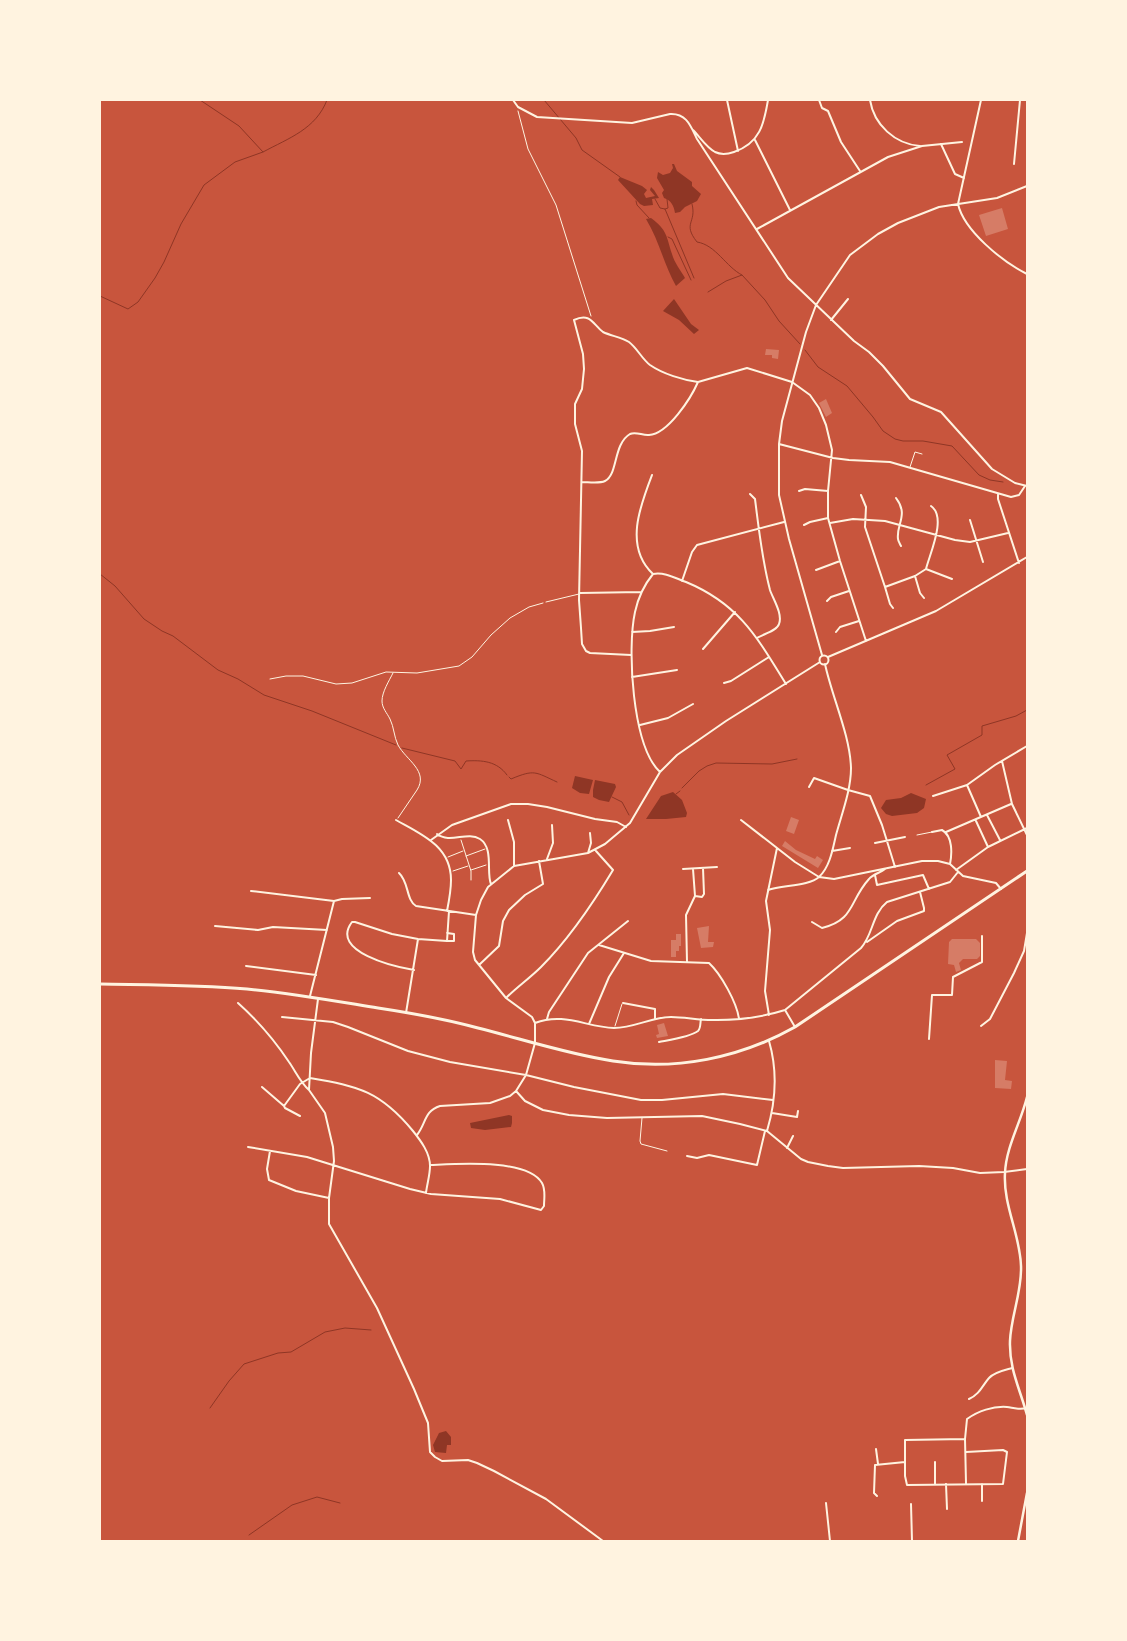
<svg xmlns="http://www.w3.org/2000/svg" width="1127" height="1641" font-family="'Public Sans',sans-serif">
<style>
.water{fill:#8f3625}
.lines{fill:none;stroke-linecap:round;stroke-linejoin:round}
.stream{stroke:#8f3625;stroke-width:1}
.building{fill:#d67c66}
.path{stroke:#fff3e0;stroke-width:1}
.service{stroke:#fff3e0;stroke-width:1}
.minor{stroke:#fff3e0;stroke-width:2}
.tertiary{stroke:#fff3e0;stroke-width:2.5}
.primary{stroke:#fff3e0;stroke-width:3}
</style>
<rect width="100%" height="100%" fill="#c8553d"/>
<path class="water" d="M672,164H674L677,171L692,182V186L701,194L697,201L685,207L680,212L675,213C674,206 671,200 664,198L662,193L664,190L657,178L658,172L663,175L670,173L673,168Z
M620,177L642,186L647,190L644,194L646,198L655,196L650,190L651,187L654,190L659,198L652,199L653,205L644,206L640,204L618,180Z
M651,218C668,231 666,236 672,254C674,262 681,271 685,278L676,286C664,265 659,240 646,219Z
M674,299L691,324L699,330L694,334L679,320L663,311Z
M575,776L593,780L589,794L580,793L572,788Z
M595,780L615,784L616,787L609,802L599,800L593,797V790Z
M673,792L682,800L687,813L686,817L666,819H646L661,796Z
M911,793L926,799L924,808L917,813L892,816L886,814L881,808L886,800L901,798Z
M509,1115L512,1116V1123L511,1127L485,1130L471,1128L470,1123Z
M446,1431L451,1437V1445H447L446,1453L435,1452L433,1445L439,1433Z"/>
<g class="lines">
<path class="stream" d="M200,100L239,126L263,152C289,138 316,129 327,100
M544,100L576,138L582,150L620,177
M655,199L660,208L665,209L694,278
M636,201L637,205L649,218
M692,204C697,223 682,223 697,242C716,245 726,267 742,275
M665,209L668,208L667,199
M668,237L672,239L691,280
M708,292L726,281L742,275L765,300L779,321L800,344
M100,296L128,309L138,302L155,278L164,262L181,224L204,185L235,162L263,152
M805,350L818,367L847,386L873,417L883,431L895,439L903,441H923L952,446L979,475L990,480L1003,482
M100,574L115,586L144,619L162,631L173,636L218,670L238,679L264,695L312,711L396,745
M402,748L455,761L461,769L466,761C482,760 497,761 507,775
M509,777L511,779C535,769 535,772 557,782
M926,785L955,769L947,755L982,735V726L1016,716L1027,710
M682,788L699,771L707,766L716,763L772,764L797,759
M676,794L680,791
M612,797L622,802L629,815
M210,1408L229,1381L244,1364L278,1353L291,1352L325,1332L345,1328L371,1330
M249,1535L292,1505L317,1497L340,1503"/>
</g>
<path class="building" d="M1002,208L1008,229L986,236L979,215Z
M766,349L779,350L778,359L772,358V355H765Z
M826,399L832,413L826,417L819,403Z
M791,817L799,820L794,834L786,831Z
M785,841L796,850L815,859L817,856L823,860L818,868L782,846Z
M709,926L708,942H714L713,947L701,948L697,928Z
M676,934H681V946H679V951H676V957H671V940H676Z
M952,939H976L980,943V956L977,959H963L959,963L961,970L956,972L954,965L948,964L949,942Z
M664,1023L668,1036L657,1038L656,1035L659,1034L657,1025Z
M995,1060L1007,1061L1005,1080L1012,1081L1011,1089L995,1088Z"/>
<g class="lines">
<path class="path" d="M518,111L528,149L556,205L591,316
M393,673C389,681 382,692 382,701C382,708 387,713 390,719C394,727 394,737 398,745C406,760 429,771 417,790L398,818
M270,679L286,676H303L336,684L352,683L386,672L417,673L459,666L472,657L491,635L510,618L529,607L543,603
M461,840L471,871V880
M466,856L485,849
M448,857L463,851
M471,870L486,865
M453,871L468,866"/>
<path class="service" d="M910,467L915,452L922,454
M546,602L579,594
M917,835L932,832
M615,1026L622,1004
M642,1118L640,1141L641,1144L667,1151"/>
<path class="minor" d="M513,100L518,107L537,117L632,123L670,114C687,113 691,127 697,139L788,278L854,341L869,352L883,366L910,399L941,412L992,469L1015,483L1027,486
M727,100L738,151
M819,100L822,108L828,111L841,142L860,171
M870,100C874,125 895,144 920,146
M981,100L958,204C964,231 1003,262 1027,274
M693,130C700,137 706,147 715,152C721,155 728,154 734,152C760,143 764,124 768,100
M755,140L790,210
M941,144L955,174L964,178
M1014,164L1020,100
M757,229L888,157L922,146L962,142
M831,320L848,299
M779,444L833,458L849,460L890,462L1011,497L1019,495L1025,486
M652,475C640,506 624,547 653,574
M582,482C588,482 599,484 605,481C618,475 613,444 630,434C636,431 643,436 649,435C668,434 691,398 698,382
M799,491L805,489L828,491
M750,494L755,499C759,530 762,560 770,590C773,599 783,614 779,624C777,631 763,634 757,638
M998,494V499L1019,563
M861,495L866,507L865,527L885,587L915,576L926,569C930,553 947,517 931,506
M896,498C909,515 896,524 898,539C898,541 900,544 901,546
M970,520L983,562
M830,523L853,519L885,521L955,540L970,542L1008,533
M804,525L810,522L828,518
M926,569L952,579
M816,570L840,561
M915,576L920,593L924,598
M682,581L692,552L697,545L784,522
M885,587L890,604L893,608
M580,593L641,592
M827,601L831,597L849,591
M632,632L650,631L674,627
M836,632L840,627L859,621
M703,649L735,612
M631,655L590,653L586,651L582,644L581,628L579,600L582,451L575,424V404L582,389L584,369L583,354L574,320C591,312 593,325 603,332C611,336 621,337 629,342C637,348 642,359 650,365C663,374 683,380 698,382L747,368L792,382L810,395L819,408L826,425L832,450L828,491V518L840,561L866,641
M822,655L789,539L779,495V444L782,421L806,332L816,305L850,255L878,234L898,223L939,207L997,198L1027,186
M819.5 660a4.5 4.5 0 1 1 9 0a4.5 4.5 0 1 1-9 0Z
M828,657L936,611L1027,557
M632,677L677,670
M724,683L731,681L769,657
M640,725L668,718L693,704
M1002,761L1012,804L1027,835
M660,772C632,746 627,648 635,612C638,598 644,585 653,574C665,572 675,578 686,582C739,604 757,637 786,684
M967,785L981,817
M809,787L814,778L848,790L870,796L882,825L895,867
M933,796L967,785L995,765L1027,746
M987,815L1000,840
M396,820C421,834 451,846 451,880C451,890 449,901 447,911
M508,820L514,842V866
M741,820L795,862L819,877L834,879L922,861H938L950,864L963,876L996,883L1001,889
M976,821L988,847
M932,832L942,830C953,836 952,854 950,864
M946,832L1011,804
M437,834C450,844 467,831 480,839C494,848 486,873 491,884
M431,840L452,825L511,804H528L547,807L595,819L617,822L626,827
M875,843L905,837
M832,851L850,848
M588,853L591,843L590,833
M547,859L553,843L552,825
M683,869L717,867
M956,870L988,847L1027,828
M399,873C409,882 406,900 416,906L476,915
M875,875L877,885L923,875L929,889
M768,890C782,885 809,886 819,877C830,867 833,848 836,835C842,813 851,790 851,768C850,735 832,697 825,664
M251,891L334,901L342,899L370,898
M695,896L702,897L704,894L703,868
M812,922L822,928C855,920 849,901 869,879C873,874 880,873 885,869
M215,926L258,930L273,927L327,930
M447,941H454V934L447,933
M867,942L897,921L924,911V908L920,892
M599,945L651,961L709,963C721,974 737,1003 739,1019
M687,962L686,915L695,896L693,869
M479,965L499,946L503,921L509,910L525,895L543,884L539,861
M246,966L316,975
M414,970C396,967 329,952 352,922H355L392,934L418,939L447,941L449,911
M310,996L334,901
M506,998C517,987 530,978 541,967C570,938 592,905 613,870L596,851
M318,999L311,1053L309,1090L325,1113L333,1147L334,1161L329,1198V1224L377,1308L414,1389L428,1423L430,1452L435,1457L442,1461L468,1460L477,1463L494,1471L546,1499L603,1541
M238,1003C257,1020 275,1041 289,1062C296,1072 300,1082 309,1090
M623,1003L655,1009V1019
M406,1013L418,939
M769,1015L765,991L770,930L766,901L777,848
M282,1017L333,1022L348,1027L408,1051L450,1062L526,1075L574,1087L641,1100H662L723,1094L773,1100
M547,1019L549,1012L588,953L628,921
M535,1023C564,1012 586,1027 614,1028C634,1028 652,1017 671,1017C686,1017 701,1021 717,1020C740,1020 763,1017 785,1010
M589,1024L609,977L624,953
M981,1026L990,1019L1014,973L1024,951L1027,933
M795,1027L785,1010L861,948C873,935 872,914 887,902L950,882L958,872
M929,1039L932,995H952L953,977L982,962V936
M659,1042C669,1040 690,1037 698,1031C701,1028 700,1023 701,1019
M310,1078C359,1086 381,1092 413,1131C421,1141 430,1153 430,1166C430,1175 427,1184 426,1193
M262,1087L284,1106L300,1084L310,1078
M516,1091L525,1101L543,1110L569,1115L607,1118L702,1116L740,1124L767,1131L801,1159L808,1162L828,1166L843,1168L919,1166L953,1168L980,1173L1004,1172L1027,1169
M284,1106L285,1108L300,1116
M772,1113L797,1117L798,1111
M767,1131C776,1101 778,1072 769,1041
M417,1135C426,1124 424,1111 440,1106L490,1103L510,1096L516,1091L526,1075L535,1043V1023L532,1017L506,998L475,960L473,952L476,915L481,900L488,887L514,866L588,853L605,844L630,823L660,772L677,755L726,721L820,662
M248,1147L307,1157L410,1189L431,1194L500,1199L541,1210L544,1206C544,1198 546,1190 542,1183C527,1158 455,1164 430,1165
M787,1148L793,1136
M270,1151L267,1169L269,1180L296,1191L329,1198
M687,1156L697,1158L709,1155L757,1165L765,1131
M969,1399C980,1394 982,1386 989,1378C994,1372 1005,1370 1012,1368
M965,1439L905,1440V1476L907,1485L1003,1484L1007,1452L1003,1450L966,1452
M876,1449L878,1464
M935,1462V1484
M966,1483L965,1439L967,1419C978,1411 993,1406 1007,1407C1014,1408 1019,1410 1027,1408
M946,1484L947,1509
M982,1484V1501
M877,1496L874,1493L875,1465L905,1462
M826,1503L830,1541
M911,1504L912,1541"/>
<path class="tertiary" d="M1027,1097C1021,1122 1006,1147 1005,1173C1003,1205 1020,1234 1021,1266C1022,1292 1011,1316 1010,1341C1009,1369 1020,1389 1027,1415
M1018,1541L1027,1493"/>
<path class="primary" d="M100,984C149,985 198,985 247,989C291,993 335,1001 378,1008C411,1013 445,1019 478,1028C522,1039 567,1054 613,1061C676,1071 740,1058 795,1027L1027,871"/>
</g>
<rect width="1127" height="1641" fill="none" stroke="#fff3e0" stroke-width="202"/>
</svg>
